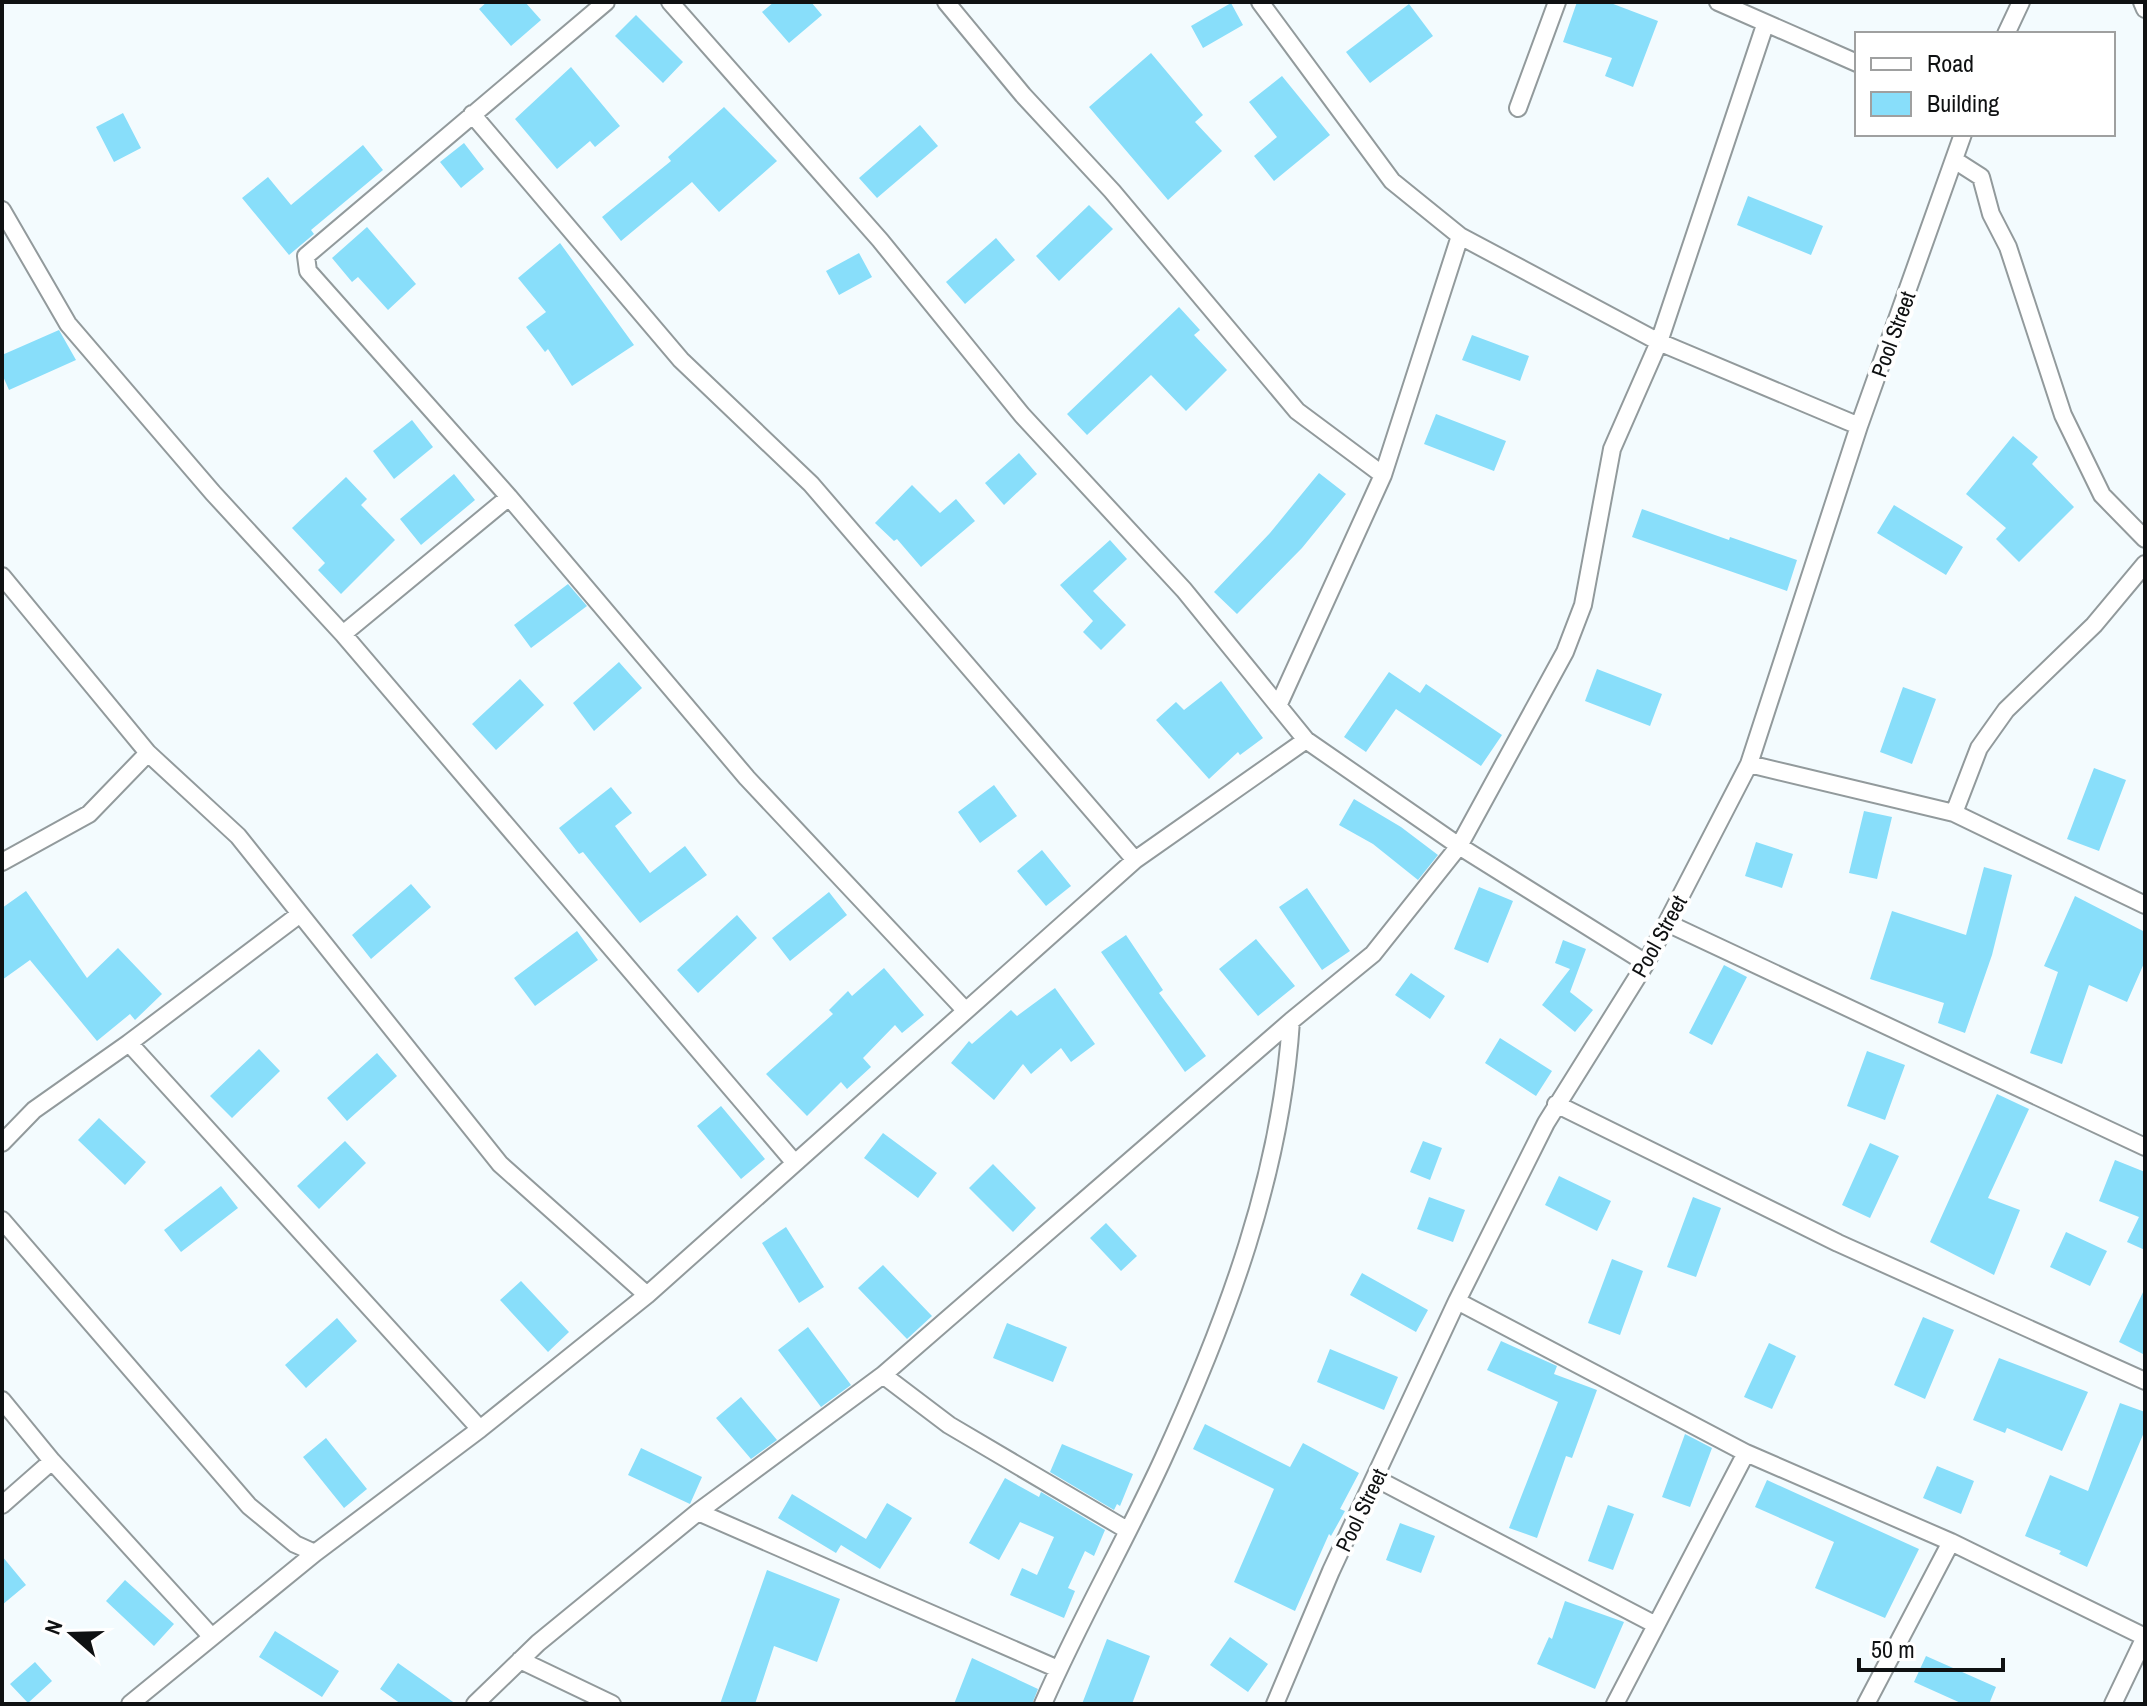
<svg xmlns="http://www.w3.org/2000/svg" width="2147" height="1706" font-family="'Archivo Narrow',sans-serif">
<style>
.building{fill:#88defa}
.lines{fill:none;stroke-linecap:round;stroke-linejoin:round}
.street-casing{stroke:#929a9c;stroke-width:20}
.street{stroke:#fff;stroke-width:16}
.labels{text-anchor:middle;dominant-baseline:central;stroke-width:8;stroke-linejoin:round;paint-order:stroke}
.street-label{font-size:22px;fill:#0f1112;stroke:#fff}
</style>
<rect width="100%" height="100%" fill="#f3fbfe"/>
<path class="building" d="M487,2H525L541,20L511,46L479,9Z
M774,2H811L822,15L789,43L762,12Z
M1577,2H1608L1658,21L1633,87L1605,76L1612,58L1563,42Z
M1231,3L1243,25L1203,48L1191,26Z
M1409,4L1433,36L1370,83L1346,52Z
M636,15L683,62L663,83L615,36Z
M1151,53L1203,115L1195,122L1222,151L1168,200L1089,107Z
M571,67L620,126L595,147L590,141L557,169L515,119Z
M1282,76L1330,135L1274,181L1254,156L1277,137L1249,102Z
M724,107L777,161L719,212L692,182L621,241L602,217L671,161L668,157Z
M123,113L141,148L114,162L96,127Z
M920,125L938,146L877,198L859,178Z
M464,143L484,169L461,188L440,162Z
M363,145L383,170L311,230L314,234L289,255L242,198L268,177L291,205Z
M1748,196L1823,226L1811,255L1737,225Z
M1089,205L1113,229L1059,281L1036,256Z
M367,227L416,284L388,310L358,277L352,282L332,258Z
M996,238L1015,260L965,304L946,282Z
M560,243L634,345L572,386L548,349L545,352L526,327L546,312L518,278Z
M859,253L872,277L839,295L826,271Z
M1179,307L1200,330L1194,335L1227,370L1186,411L1151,375L1087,435L1067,414Z
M59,330L76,360L9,390L2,374V355Z
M1472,335L1529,356L1520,381L1462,360Z
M1436,414L1506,441L1494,471L1424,444Z
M412,420L433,447L394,479L373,451Z
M2013,436L2038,457L2032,464L2074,507L2019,562L1996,539L2006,528L1966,494Z
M1019,453L1037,474L1004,505L985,483Z
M1319,473L1346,494L1302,548L1237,614L1214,592L1270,533Z
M454,474L475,500L421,545L400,519Z
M346,477L367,499L361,505L395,540L341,594L318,570L325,563L292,528Z
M912,485L940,513L956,499L975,521L921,567L897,539L894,541L875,523Z
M1894,505L1963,547L1946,575L1877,533Z
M1642,509L1729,540L1730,537L1797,560L1787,591L1632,537Z
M1110,540L1127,559L1093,591L1126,625L1101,650L1083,632L1093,621L1060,585Z
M568,584L587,606L531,648L514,625Z
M619,662L642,688L594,731L573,703Z
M1597,669L1662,694L1650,726L1585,701Z
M1389,672L1420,693L1426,684L1502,735L1481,766L1396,709L1366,752L1344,737Z
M520,679L544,705L496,750L472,724Z
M1221,681L1263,738L1240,755L1238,752L1209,779L1156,720L1176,702L1184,710Z
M1903,687L1936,699L1912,764L1880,752Z
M2094,768L2126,780L2099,851L2067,839Z
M994,785L1017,816L980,843L958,812Z
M611,787L632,813L615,826L650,873L685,846L707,875L640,923L583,852L579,854L559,828Z
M1354,799L1401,827L1438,855L1418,880L1373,844L1339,825Z
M1864,811L1892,817L1877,879L1849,873Z
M1756,842L1793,854L1782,888L1745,876Z
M1042,850L1071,886L1046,906L1017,871Z
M1984,867L2012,875L1992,955L1965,1033L1938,1023L1944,1003L1870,979L1892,911L1966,935Z
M411,884L431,907L371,959L352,935Z
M1479,887L1513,901L1488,963L1454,949Z
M1307,888L1350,951L1322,970L1279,907Z
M26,891L87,978L118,948L162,994L135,1020L130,1014L97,1041L30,960L2,980V908Z
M829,892L847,915L790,961L772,938Z
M2075,896L2145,932V961L2127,1002L2089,985L2062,1064L2030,1053L2058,972L2044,966Z
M737,915L757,938L698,993L677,970Z
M577,931L598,960L535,1006L514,978Z
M1126,935L1163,990L1159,993L1206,1056L1185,1072L1101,952Z
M1256,939L1295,986L1258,1016L1219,969Z
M1563,940L1586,949L1570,992L1593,1010L1575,1032L1542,1005L1570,969L1555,963Z
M1724,965L1747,977L1712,1045L1689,1033Z
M884,968L924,1015L902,1033L895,1025L863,1058L871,1067L847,1089L841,1082L807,1116L766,1074L833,1014L829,1010L848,991L852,996Z
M1411,973L1445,996L1430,1019L1395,995Z
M1055,988L1095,1044L1071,1062L1061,1048L1031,1074L1023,1064L994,1100L951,1063L969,1041L972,1044L1011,1010L1017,1016Z
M1500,1038L1552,1071L1536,1096L1485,1063Z
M259,1049L280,1071L232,1118L210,1096Z
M1867,1051L1905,1065L1885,1120L1847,1106Z
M377,1053L397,1076L347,1121L327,1098Z
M1997,1094L2029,1109L1988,1198L2020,1210L1994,1275L1930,1242Z
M721,1106L765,1159L741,1179L697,1126Z
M99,1118L146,1162L125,1185L78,1140Z
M883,1133L937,1173L918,1198L864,1158Z
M345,1141L366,1163L319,1209L297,1186Z
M1423,1141L1442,1148L1430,1180L1410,1172Z
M1870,1143L1899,1156L1870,1218L1842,1205Z
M2115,1160L2145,1172V1250L2127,1242L2139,1217L2099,1201Z
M993,1164L1036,1208L1013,1232L969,1188Z
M1559,1176L1611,1201L1597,1231L1545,1205Z
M221,1186L238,1208L181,1252L164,1230Z
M1429,1197L1465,1210L1453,1242L1417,1229Z
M1693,1197L1721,1208L1696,1277L1667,1267Z
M1106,1223L1137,1256L1121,1271L1090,1238Z
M786,1227L824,1287L799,1303L762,1243Z
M2066,1232L2107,1251L2090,1286L2050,1267Z
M1612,1259L1643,1271L1620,1335L1588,1323Z
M883,1265L932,1316L907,1339L858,1288Z
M1362,1273L1428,1310L1416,1332L1350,1295Z
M521,1281L569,1332L548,1352L500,1300Z
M2145,1288V1355L2119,1342Z
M1923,1317L1954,1330L1925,1399L1894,1385Z
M337,1318L357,1341L306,1388L285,1365Z
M1007,1323L1067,1347L1053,1382L993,1358Z
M808,1327L851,1385L821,1407L778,1350Z
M1501,1341L1557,1366L1554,1374L1597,1390L1572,1458L1566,1456L1537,1538L1509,1528L1558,1402L1487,1370Z
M1769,1343L1796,1356L1772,1409L1744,1397Z
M1330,1349L1398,1377L1384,1410L1317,1382Z
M1999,1358L2088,1392L2062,1451L2007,1428L2005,1433L1973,1420Z
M741,1397L777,1440L751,1459L716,1418Z
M2120,1403L2145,1412V1430L2087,1567L2059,1554L2061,1551L2025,1536L2050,1475L2088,1491Z
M1205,1424L1290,1467L1303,1443L1359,1473L1340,1509L1345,1511L1331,1536L1329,1534L1295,1611L1234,1582L1274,1489L1193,1449Z
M1685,1434L1712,1448L1690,1507L1662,1497Z
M326,1438L367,1489L344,1508L303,1457Z
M1062,1444L1133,1474L1120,1506L1117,1504L1114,1510L1050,1472Z
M641,1448L702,1477L690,1504L628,1475Z
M1937,1466L1974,1481L1961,1514L1923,1498Z
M1005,1478L1039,1497L1041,1492L1105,1530L1094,1556L1085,1551L1068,1588L1075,1591L1064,1618L1010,1595L1022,1568L1037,1575L1054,1537L1020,1522L999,1560L969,1543Z
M1767,1480L1919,1549L1885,1618L1815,1588L1834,1542L1755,1507Z
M792,1494L866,1539L887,1503L912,1518L880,1569L841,1545L836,1553L778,1518Z
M1608,1505L1634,1514L1613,1570L1588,1561Z
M1400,1523L1435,1536L1421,1573L1386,1560Z
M2,1556L26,1585L2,1605Z
M767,1570L840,1599L817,1662L774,1646L755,1704H720Z
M125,1580L174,1624L154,1646L106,1601Z
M1565,1601L1624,1622L1595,1689L1537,1664L1549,1637L1552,1639Z
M275,1631L339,1671L322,1697L259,1657Z
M1230,1637L1268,1664L1248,1692L1210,1665Z
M1107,1639L1150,1656L1132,1704H1082Z
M1926,1656L1996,1687L1989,1704H1963L1914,1682Z
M972,1658L1038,1689L1032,1704H954Z
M35,1662L52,1681L28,1703L10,1684Z
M398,1663L456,1704H401L380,1689Z"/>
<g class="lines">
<defs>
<path id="street" d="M606,2L306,256L308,271L509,497L747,778L965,1010
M670,2L880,240L1022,415L1184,590L1306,740L1459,846L1646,963
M946,2L1023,95L1112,191L1297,411L1383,475
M1260,2L1392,181L1460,236L1659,342L1859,426
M1718,2L1857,63
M2142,2L2145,9
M2006,34L2021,2
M1518,108L1557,2
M472,114L681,360L811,484L1135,860
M1956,161L1981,177L1991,214L2008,247L2063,415L2102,495L2145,539
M2,210L68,324L213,493L343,634L794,1162
M2,576L148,753L238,836L500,1164L647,1295
M343,634L509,497
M1278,706L1383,475L1460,236
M1749,764L1954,813L2145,905
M1954,813L1979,748L2006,710L2094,625L2145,564
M2,862L89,814L148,753
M1667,923L2145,1147
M129,1043L300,914
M1556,1104L1838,1243L2145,1381
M2,1143L34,1110L129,1043L480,1429
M2,1220L249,1506L295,1544L315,1553
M1457,1301L1746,1453L1951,1542L2145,1637
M883,1375L949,1425L1127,1530
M2,1400L52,1461
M1377,1479L1656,1625
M2,1505L52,1461L211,1636
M698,1512L1058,1669
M520,1660L612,1704
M130,1704L315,1553L480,1429L647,1295L1135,860L1306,740
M475,1704L538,1643L698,1512L883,1375L1291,1021L1373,954L1459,846L1565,652L1583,605L1612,449L1659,342L1765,25
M1043,1704C1079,1621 1125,1542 1163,1459C1227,1319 1281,1175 1291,1021
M1275,1704L1331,1571L1457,1301L1546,1123L1646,963L1749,764L1859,426L1963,134
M1615,1704L1746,1453
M1866,1704L1951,1542
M2113,1704L2145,1637"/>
</defs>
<use href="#street" class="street-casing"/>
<use href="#street" class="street"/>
</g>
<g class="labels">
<g class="street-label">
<text transform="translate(1893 334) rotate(-70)">Pool Street</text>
<text transform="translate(1659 936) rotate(-61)">Pool Street</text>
<text transform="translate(1361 1510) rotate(-64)">Pool Street</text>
</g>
</g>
<rect width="2147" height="1706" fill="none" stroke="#0f1112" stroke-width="8"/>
<rect x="1855" y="32" width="260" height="104" fill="#ffffff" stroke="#9fa0a0" stroke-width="2"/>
<rect x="1871" y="58" width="40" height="12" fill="#ffffff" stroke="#9fa0a0" stroke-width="2"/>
<text x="1927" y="72" font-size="24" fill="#0f1112">Road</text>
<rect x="1871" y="92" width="40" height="24" fill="#88defa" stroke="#9fa0a0" stroke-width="2"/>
<text x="1927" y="112" font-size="24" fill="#0f1112">Building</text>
<g transform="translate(72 1634) rotate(290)" stroke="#ffffff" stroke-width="6" paint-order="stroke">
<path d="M0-6L14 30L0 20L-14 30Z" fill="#0f1112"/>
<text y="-12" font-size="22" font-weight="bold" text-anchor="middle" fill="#0f1112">N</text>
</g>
<path d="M1859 1658v12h144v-12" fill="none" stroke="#0f1112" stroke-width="4"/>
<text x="1871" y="1658" font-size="24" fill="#0f1112" stroke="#ffffff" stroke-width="6" paint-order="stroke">50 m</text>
</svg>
